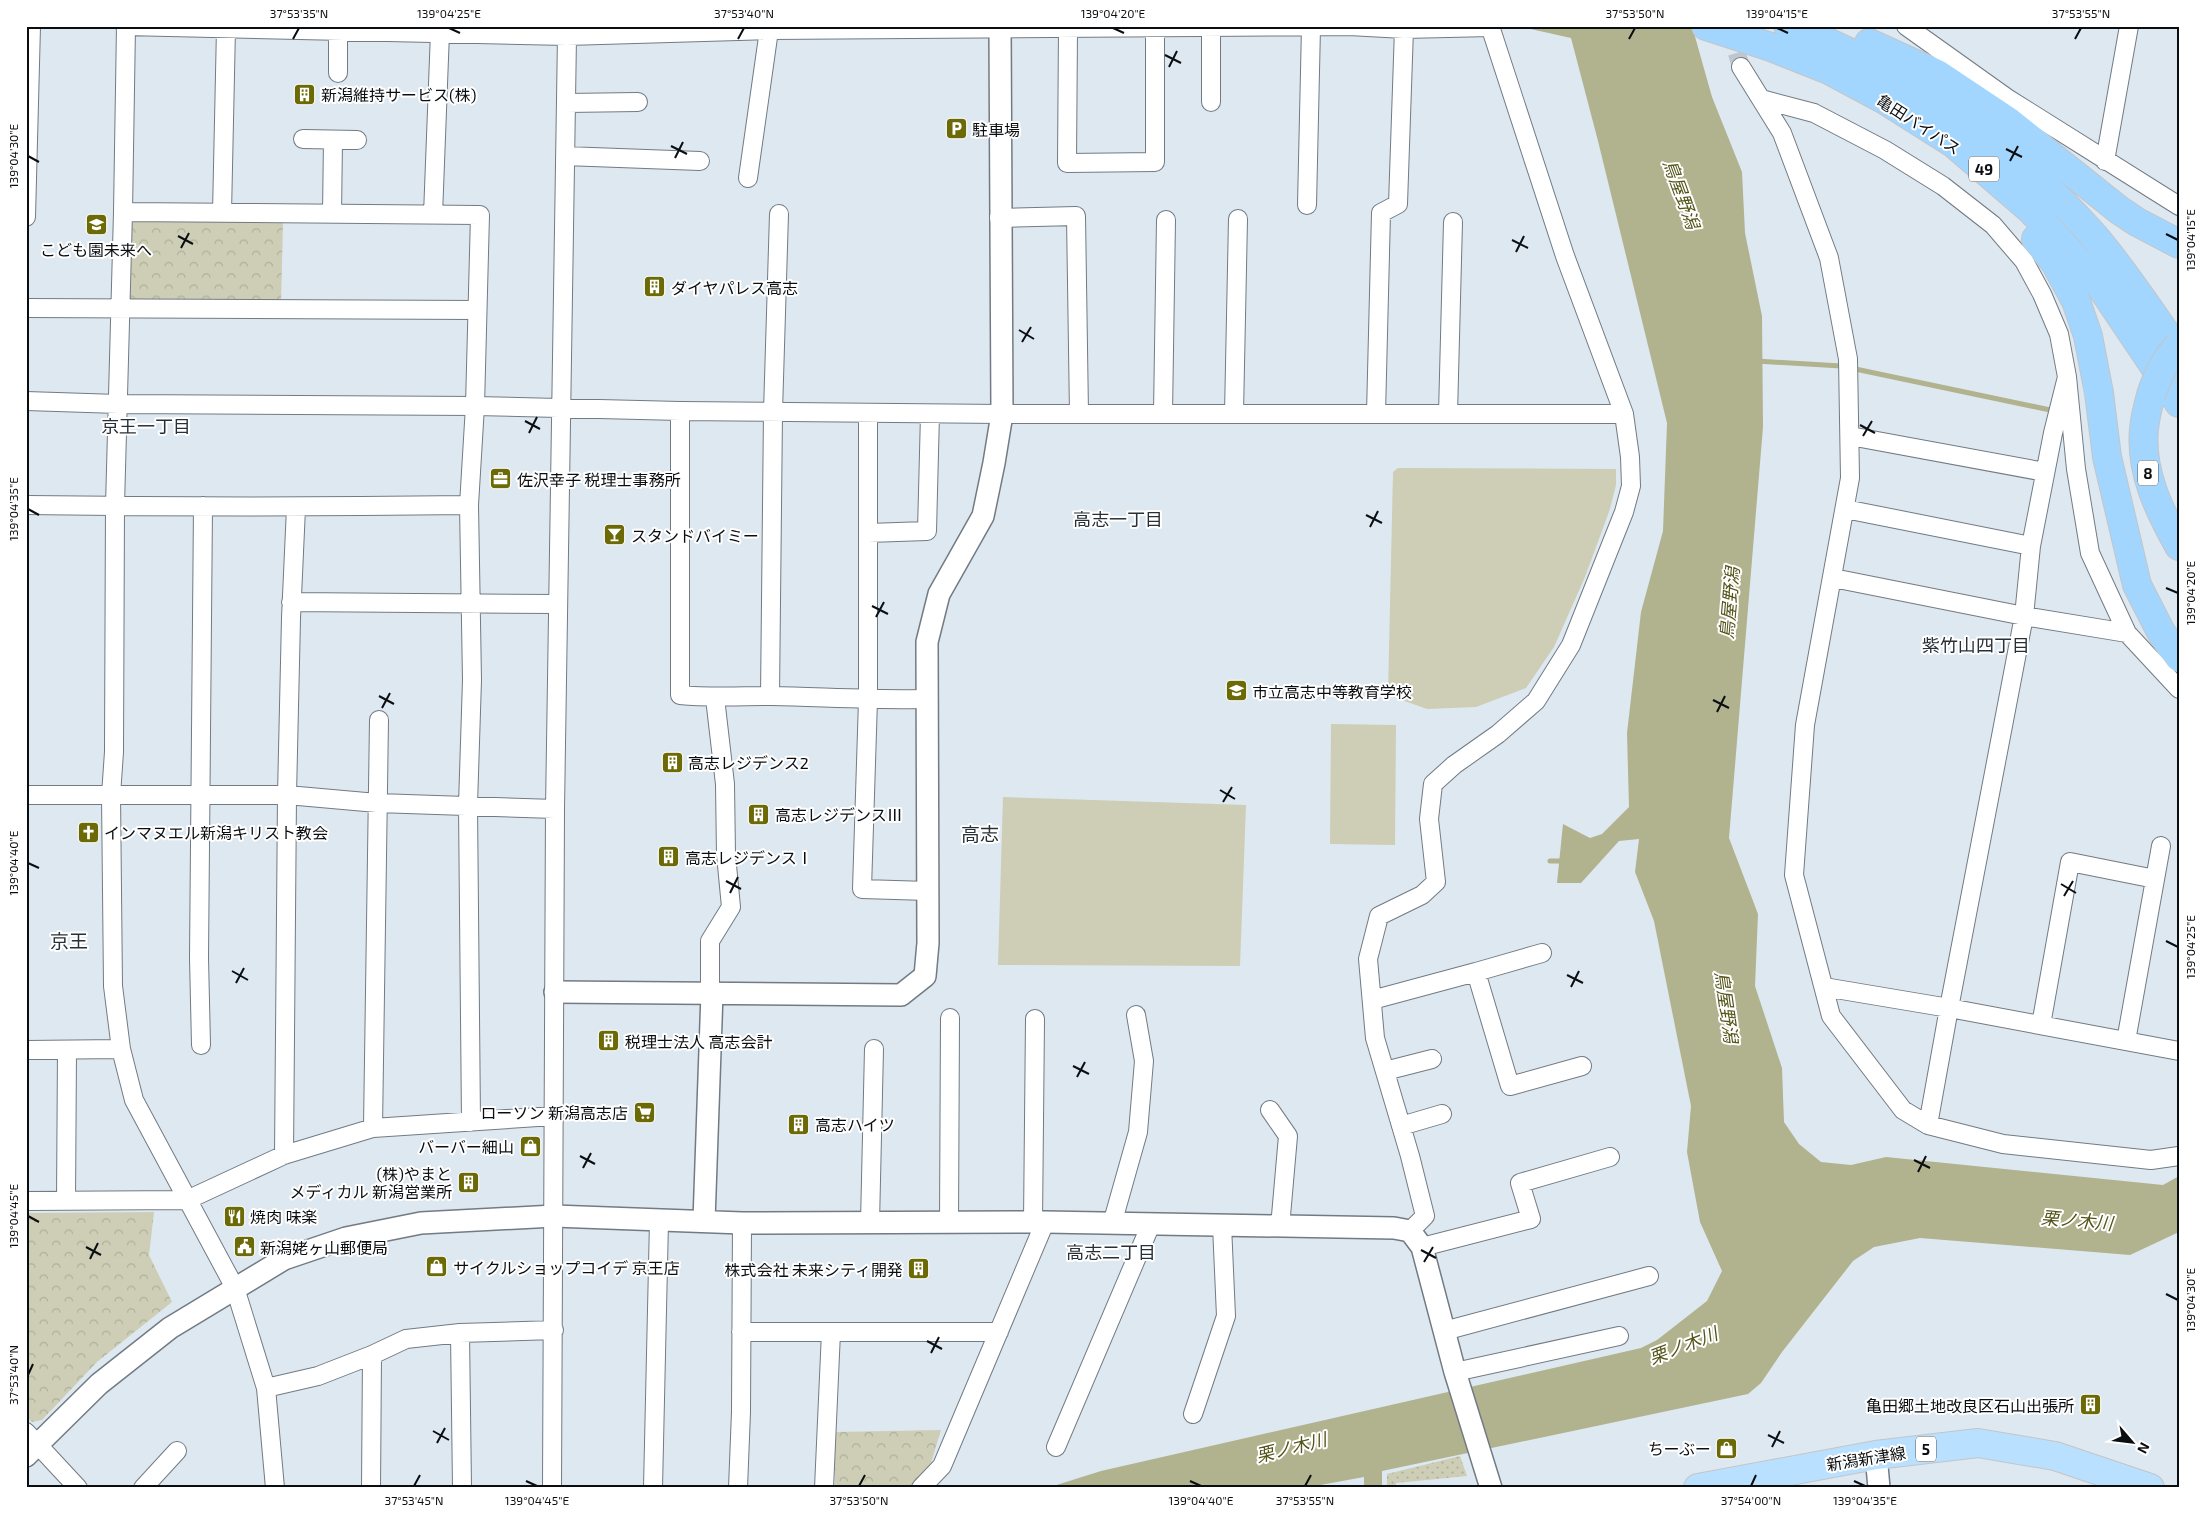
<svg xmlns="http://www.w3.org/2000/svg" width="2205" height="1514" font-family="'Exo 2','Noto Sans JP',sans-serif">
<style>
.grass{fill:url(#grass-dots)}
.park{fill:url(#park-crowns)}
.pitch{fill:#cdceb5}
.water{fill:#b1b28e}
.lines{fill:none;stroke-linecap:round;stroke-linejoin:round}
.stream{stroke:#b1b28e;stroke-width:5}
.minor-tunnel{stroke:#bec7cf;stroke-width:18;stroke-dasharray:18 9;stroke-linecap:butt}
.minor-casing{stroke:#727b83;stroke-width:20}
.tertiary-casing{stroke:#727b83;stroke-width:24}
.primary-casing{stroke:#c4c5c6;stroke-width:30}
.trunk-casing{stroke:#c4c5c6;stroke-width:30}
.minor{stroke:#fff;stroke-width:18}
.tertiary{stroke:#fff;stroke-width:21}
.primary{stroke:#b9e0fe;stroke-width:28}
.trunk{stroke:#a2d6fe;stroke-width:28}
.trunk-bridge-casing{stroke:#c4c5c6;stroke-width:30;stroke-linecap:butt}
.trunk-bridge{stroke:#a2d6fe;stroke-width:28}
.ticks{fill:none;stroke:#0b0e11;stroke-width:2}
.labels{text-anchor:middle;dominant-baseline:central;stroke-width:4;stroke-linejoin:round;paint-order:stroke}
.shield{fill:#fff;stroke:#545658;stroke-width:1}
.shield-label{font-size:15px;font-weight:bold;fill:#0b0e11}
.poi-label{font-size:16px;fill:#0b0e11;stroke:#fff;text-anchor:start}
.street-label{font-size:16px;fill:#0b0e11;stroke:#fff}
.water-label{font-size:18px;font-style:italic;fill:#555419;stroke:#fff}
.neighbourhood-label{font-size:18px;fill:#283037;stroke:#fff}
.quarter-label{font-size:19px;fill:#283037;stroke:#fff}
.neatline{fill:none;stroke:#0b0e11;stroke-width:2}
.ticks-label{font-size:12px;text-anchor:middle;fill:#0b0e11}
</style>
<defs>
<pattern id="grass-dots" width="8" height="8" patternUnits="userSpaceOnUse" patternTransform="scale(1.25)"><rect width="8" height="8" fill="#cdceb5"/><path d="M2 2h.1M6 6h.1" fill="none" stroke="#afb09b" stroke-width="1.8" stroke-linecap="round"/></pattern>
<pattern id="park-crowns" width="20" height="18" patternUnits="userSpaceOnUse" patternTransform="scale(1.25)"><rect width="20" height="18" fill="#cdceb5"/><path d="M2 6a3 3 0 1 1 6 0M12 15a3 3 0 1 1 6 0" fill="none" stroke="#afb09b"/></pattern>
</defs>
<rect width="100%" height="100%" fill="#dee8f1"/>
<path class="grass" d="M1460,1456L1467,1476L1396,1483V1488H1387V1474Z"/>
<path class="park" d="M131,218L283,222L281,305L129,301Z
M154,1212L149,1255L172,1302L97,1362L42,1420L32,1422L26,1416V1213Z
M941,1430L931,1463L912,1488H835V1432Z"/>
<path class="pitch" d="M1398,468L1616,469V485L1610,509L1585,577L1554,647L1526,688L1476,707L1427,709L1388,695L1393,472Z
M1331,724L1396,725L1395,845L1330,844Z
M1003,797L1246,805L1240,966L998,965Z"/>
<path class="water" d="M1517,26H1692L1712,97L1742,172L1745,233L1762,316L1763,427L1729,838L1758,914L1755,986L1782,1068L1784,1122L1799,1144L1821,1162L1851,1165L1886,1157L2163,1185L2179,1176V1232L2130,1255L1920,1238L1874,1247L1853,1261L1782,1352L1761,1383L1748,1394L1382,1471V1488H1364V1477L1304,1488H1047L1101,1471L1641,1348L1657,1340L1707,1301L1722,1271L1700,1222L1687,1152L1691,1106L1654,921L1635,872L1639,839L1619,841L1581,883H1557L1563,824L1590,838L1602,834L1629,807L1627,733L1641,612L1663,531L1667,423L1598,141L1571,38Z"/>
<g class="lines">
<path class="stream" d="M1756,361L1841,366L2055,411
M1550,861H1559"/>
<path class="minor-tunnel" d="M1729,27L1741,67"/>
<defs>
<path id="minor" d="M125,26L567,36L769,30L1349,26L1404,29L1491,27
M126,26L123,212L115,506L114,752L111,795L113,986L121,1049L134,1100L235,1288L266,1388L275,1488
M1906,26L2007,98L2179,206
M1068,29L1067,163L1155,162V28
M338,30V73
M1741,67L1782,133L1829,258L1848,359L1850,478L1805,725L1794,875L1831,1016L1903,1110L1928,1125L2003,1144L2151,1160L2179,1156
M1761,99L1814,113L1885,150L1943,186L1993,225L2024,261L2042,294L2059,334L2067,377L2076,469L2090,553L2127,633L2179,689
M1211,102V28
M566,103L638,102
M303,139L357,140
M565,156L700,161
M2105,161L2129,26
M748,178L769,30
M1307,205L1311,27
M123,212L480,215L475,406L469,505L472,680L468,805L471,1122
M222,213L226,28
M332,214L333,140
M433,215L440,32
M26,217L31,26
M999,218L1076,216L1079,414
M26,308L477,310
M2067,377L2053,433L2031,546L2024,616L1949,1008L2179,1051
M26,401L118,404L475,406L680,411L1002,414H1624
M680,411V695C711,698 741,696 772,696C824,697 876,700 928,699
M868,413V700L862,889L928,891
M1163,414L1166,220
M1234,414L1238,219
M1376,414L1381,213L1398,204L1404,29
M1448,414L1453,222
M1850,436L2045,472
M26,505C174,507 321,507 469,505
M1845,509L2031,546
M868,533L927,531L930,414
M1833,578L2024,616L2127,633
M291,602L558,604
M770,696L773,412L779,214
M26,795H287L377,803L555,809
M1476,972L1542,953
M1824,987L1949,1008L1928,1125
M710,993V941L731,907L726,855L725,784L715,698
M1372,1000L1476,972L1510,1086L1582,1066
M2041,1025L2070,862L2155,879
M2126,1041L2161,846
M201,1045L199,958L203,506
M26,1050L121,1049
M1385,1071L1432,1059
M1270,1110L1288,1136L1280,1227
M1401,1126L1442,1114
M373,1128L379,720
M284,1155L287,795L291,618L296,508
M26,1201L187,1200L284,1155L373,1128L553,1116
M66,1201L67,1050
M1033,1222L1035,1019
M870,1223L874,1049
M949,1223L950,1018
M1112,1224L1138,1132L1144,1061L1136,1015
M1410,1231L1425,1216L1410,1156L1375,1038L1368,959L1379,916L1422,895L1436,882L1429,819L1433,784L1454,765L1498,734L1536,701L1571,645L1624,512L1631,486L1630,457L1624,414L1565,256L1490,26
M1422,1247L1531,1219L1520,1183L1610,1157
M1444,1331L1649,1276
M741,1332H999
M460,1333L462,1488
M1455,1372L1619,1336
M266,1388L318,1376L372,1355L406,1339L460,1333L554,1330
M1193,1414L1226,1316L1222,1225
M26,1432L78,1488
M1056,1447L1151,1224
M143,1488L177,1451
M371,1488L372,1355
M552,1488L555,809L567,36
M653,1488L659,1221
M738,1488L741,1412L742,1223
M824,1488L831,1332
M921,1488L942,1466L1045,1222"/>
<path id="tertiary" d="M555,992L901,995L925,976L928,943L927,642L939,594L983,516L994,463L1002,414L1000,26
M704,1221L712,993
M1876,1455L1879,1488
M26,1456L99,1384L170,1328L284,1259L346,1238L421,1223L554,1216L742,1223L1045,1222L1394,1228L1410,1231L1422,1247L1455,1372L1491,1488"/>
<path id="primary" d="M1698,1488L1876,1455L1978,1443L2055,1456L2150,1488"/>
<path id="trunk" d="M1706,26L1771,47L1829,70L1885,100L1953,143L2032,211L2099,284L2179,403
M1788,26C1901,68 2014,146 2094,236C2125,272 2151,313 2179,352
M1869,43L1937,74L2009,122L2119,210L2137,222L2179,244
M2036,239L2056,264L2076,301L2088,336L2099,393L2107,457L2137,585L2161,632L2179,657
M2151,395C2148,406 2145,418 2144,429C2140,472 2159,510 2179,546"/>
</defs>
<use href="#minor" class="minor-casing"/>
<use href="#tertiary" class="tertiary-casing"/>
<use href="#primary" class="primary-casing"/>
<use href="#trunk" class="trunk-casing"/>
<use href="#minor" class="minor"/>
<use href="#tertiary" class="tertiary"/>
<use href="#primary" class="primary"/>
<use href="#trunk" class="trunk"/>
<defs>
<path id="trunk-bridge" d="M2151,395C2157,376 2165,360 2179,345"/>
</defs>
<use href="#trunk-bridge" class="trunk-bridge-casing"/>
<use href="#trunk-bridge" class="trunk-bridge"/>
</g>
<path class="ticks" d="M449,28L460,33M1113,28L1124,33M1777,28L1788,33M293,39L299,28M738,39L744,28M1629,39L1635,28M2075,39L2081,28M1165,55L1181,63M1169,67L1177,51M671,146L687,154M2006,149L2022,157M28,156L39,162M675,158L683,142M2010,161L2018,146M2166,234L2178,240M178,236L193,244M1512,240L1528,248M181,248L189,233M1516,252L1524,236M1019,330L1034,339M1022,342L1031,327M525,421L540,429M1860,425L1875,433M529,433L537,417M1863,436L1872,421M28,509L39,515M1366,515L1382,523M1370,527L1378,511M2166,588L2178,593M872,606L888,614M876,617L884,602M379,696L394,704M1713,700L1729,708M382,708L390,693M1717,712L1725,696M1220,790L1235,799M1223,802L1232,787M28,863L39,868M726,881L741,889M2061,884L2076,893M730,893L738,877M2064,896L2073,881M2166,941L2178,947M232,971L248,980M1567,975L1583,983M236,983L244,968M1571,987L1579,971M1073,1066L1089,1074M1077,1077L1085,1062M580,1156L595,1164M1914,1160L1930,1168M583,1168L591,1153M1918,1172L1926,1156M28,1216L39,1222M86,1247L101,1255M1421,1250L1436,1258M90,1259L98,1243M1424,1262L1433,1247M2166,1294L2178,1300M927,1341L942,1349M931,1353L939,1337M28,1375L33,1364M433,1431L449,1440M1768,1435L1784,1443M437,1443L445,1428M1772,1447L1780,1431M526,1481L537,1486M1190,1481L1201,1486M1854,1481L1865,1486M414,1486L420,1475M859,1486L865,1475M1305,1486L1311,1475M1751,1486L1756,1475"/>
<defs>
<symbol id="building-square" viewBox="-11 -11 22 22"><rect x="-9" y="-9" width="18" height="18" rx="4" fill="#6c6a06" stroke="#fff"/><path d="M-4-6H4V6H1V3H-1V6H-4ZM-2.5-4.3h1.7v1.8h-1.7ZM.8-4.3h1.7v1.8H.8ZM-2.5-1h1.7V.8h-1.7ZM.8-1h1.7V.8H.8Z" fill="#fff"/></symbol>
<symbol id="parking-square" viewBox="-11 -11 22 22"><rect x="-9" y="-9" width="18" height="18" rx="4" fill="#6c6a06" stroke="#fff"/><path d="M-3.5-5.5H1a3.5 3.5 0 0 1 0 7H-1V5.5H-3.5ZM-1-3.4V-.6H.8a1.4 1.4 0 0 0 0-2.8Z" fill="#fff"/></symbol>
<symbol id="school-square" viewBox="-11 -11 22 22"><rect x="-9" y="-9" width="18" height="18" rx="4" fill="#6c6a06" stroke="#fff"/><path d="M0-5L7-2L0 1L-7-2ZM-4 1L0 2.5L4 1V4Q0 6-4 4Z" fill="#fff"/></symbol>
<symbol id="office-square" viewBox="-11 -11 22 22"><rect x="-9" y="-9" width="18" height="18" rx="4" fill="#6c6a06" stroke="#fff"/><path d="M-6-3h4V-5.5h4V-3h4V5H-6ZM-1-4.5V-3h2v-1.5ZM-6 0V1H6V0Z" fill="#fff"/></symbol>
<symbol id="bar-square" viewBox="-11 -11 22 22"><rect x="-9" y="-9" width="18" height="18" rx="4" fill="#6c6a06" stroke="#fff"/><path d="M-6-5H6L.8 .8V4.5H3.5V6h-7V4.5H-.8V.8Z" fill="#fff"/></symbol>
<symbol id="church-square" viewBox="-11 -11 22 22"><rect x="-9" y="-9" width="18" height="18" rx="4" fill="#6c6a06" stroke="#fff"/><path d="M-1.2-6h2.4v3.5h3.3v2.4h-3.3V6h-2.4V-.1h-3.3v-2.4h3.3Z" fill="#fff"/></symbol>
<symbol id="supermarket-square" viewBox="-11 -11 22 22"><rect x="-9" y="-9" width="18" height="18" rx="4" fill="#6c6a06" stroke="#fff"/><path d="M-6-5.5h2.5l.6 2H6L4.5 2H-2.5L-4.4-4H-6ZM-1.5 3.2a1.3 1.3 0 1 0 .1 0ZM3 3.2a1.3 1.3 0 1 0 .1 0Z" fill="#fff"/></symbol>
<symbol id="shop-square" viewBox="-11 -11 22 22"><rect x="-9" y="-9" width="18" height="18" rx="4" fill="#6c6a06" stroke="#fff"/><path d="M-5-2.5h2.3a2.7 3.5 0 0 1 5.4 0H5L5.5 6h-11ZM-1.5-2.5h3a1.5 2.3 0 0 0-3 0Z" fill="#fff"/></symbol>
<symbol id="restaurant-square" viewBox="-11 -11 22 22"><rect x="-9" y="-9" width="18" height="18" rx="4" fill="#6c6a06" stroke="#fff"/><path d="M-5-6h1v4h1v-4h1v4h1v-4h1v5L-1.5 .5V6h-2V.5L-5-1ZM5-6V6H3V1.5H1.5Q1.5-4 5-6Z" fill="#fff"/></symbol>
<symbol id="civic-square" viewBox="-11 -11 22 22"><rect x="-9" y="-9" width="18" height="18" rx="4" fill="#6c6a06" stroke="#fff"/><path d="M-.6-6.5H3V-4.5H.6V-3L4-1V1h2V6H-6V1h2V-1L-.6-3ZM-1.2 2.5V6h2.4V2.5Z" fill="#fff"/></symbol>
</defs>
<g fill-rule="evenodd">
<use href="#building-square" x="292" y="82" width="25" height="25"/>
<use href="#parking-square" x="944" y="116" width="25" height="25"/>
<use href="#school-square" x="84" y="212" width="25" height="25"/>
<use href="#building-square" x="642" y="274" width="25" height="25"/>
<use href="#office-square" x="488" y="466" width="25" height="25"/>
<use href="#bar-square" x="602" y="522" width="25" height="25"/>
<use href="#school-square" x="1224" y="678" width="25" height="25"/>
<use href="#building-square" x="660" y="750" width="25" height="25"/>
<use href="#building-square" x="746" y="802" width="25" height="25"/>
<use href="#church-square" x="76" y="820" width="25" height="25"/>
<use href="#building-square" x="656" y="844" width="25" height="25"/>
<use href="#building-square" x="596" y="1028" width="25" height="25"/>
<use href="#supermarket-square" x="632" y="1100" width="25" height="25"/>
<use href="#building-square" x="786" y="1112" width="25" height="25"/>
<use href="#shop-square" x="518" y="1134" width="25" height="25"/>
<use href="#building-square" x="456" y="1170" width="25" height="25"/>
<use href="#restaurant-square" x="222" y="1204" width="25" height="25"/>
<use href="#civic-square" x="232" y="1234" width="25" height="25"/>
<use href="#shop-square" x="424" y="1254" width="25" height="25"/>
<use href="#building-square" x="906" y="1256" width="25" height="25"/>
<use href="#building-square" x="2078" y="1392" width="25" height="25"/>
<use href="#shop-square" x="1714" y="1436" width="25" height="25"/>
</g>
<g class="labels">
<g class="shield">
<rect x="1969" y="156.5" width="30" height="25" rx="4"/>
<rect x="2138" y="460.5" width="20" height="25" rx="4"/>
<rect x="1916" y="1436.5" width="20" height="25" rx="4"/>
</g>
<g class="shield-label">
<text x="1984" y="169">49</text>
<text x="2148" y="473">8</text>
<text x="1926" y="1449">5</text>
</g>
<g class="poi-label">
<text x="321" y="94">新潟維持サービス(株)</text>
<text x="972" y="129">駐車場</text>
<text x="96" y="249" text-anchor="middle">こども園未来へ</text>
<text x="671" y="287">ダイヤパレス高志</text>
<text x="517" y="479">佐沢幸子 税理士事務所</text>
<text x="631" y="535">スタンドバイミー</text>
<text x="1252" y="691">市立高志中等教育学校</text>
<text x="688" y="762">高志レジデンス2</text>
<text x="775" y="814">高志レジデンスⅢ</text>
<text x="104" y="832">インマヌエル新潟キリスト教会</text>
<text x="685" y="857">高志レジデンスⅠ</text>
<text x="625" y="1041">税理士法人 高志会計</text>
<text x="628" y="1112" text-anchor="end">ローソン 新潟高志店</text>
<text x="815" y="1124">高志ハイツ</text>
<text x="514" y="1146" text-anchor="end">バーバー細山</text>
<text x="452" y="1173" text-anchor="end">(株)やまと<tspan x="452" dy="18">メディカル 新潟営業所</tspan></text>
<text x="250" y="1216">焼肉 味楽</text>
<text x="260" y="1247">新潟姥ヶ山郵便局</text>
<text x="453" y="1267">サイクルショップコイデ 京王店</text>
<text x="903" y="1269" text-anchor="end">株式会社 未来シティ開発</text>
<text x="2074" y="1405" text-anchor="end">亀田郷土地改良区石山出張所</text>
<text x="1711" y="1448" text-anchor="end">ちーぶー</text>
</g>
<g class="street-label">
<text transform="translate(1919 124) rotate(33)">亀田バイパス</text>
<text transform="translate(1866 1458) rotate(-9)">新潟新津線</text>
</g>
<g class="water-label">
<text transform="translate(1682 194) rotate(70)">鳥屋野潟</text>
<text transform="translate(1729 603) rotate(-85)">鳥屋野潟</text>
<text transform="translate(1727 1007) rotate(82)">鳥屋野潟</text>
<text transform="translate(2077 1220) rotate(5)">栗ノ木川</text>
<text transform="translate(1683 1345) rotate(-21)">栗ノ木川</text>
<text transform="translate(1291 1447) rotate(-14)">栗ノ木川</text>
</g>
<g class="neighbourhood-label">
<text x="146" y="426">京王一丁目</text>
<text x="1118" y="519">高志一丁目</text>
<text x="1976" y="645">紫竹山四丁目</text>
<text x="1111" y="1252">高志二丁目</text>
</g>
<g class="quarter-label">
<text x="980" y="833">高志</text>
<text x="69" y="940">京王</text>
</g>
</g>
<rect width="2205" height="1514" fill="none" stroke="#ffffff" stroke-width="55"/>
<g transform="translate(2132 1442) rotate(118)" stroke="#ffffff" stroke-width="4" paint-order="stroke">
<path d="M0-4L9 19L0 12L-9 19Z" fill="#0b0e11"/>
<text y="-8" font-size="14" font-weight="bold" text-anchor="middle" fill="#0b0e11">N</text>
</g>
<rect x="28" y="28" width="2150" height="1458" class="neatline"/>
<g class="ticks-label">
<text x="299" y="18">37°53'35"N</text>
<text x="449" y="18">139°04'25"E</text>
<text x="744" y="18">37°53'40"N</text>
<text x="1113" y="18">139°04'20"E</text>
<text x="1635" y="18">37°53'50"N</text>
<text x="1777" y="18">139°04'15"E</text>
<text x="2081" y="18">37°53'55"N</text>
<text transform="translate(14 156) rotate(-90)" y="4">139°04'30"E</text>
<text transform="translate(2191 240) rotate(-90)" y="4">139°04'15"E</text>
<text transform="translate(14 509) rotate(-90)" y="4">139°04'35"E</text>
<text transform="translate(2191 593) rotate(-90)" y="4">139°04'20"E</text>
<text transform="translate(14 863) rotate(-90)" y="4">139°04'40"E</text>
<text transform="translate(2191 947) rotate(-90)" y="4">139°04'25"E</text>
<text transform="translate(14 1216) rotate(-90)" y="4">139°04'45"E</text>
<text transform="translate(2191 1300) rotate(-90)" y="4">139°04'30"E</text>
<text transform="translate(14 1375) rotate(-90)" y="4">37°53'40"N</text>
<text x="414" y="1505">37°53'45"N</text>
<text x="537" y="1505">139°04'45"E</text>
<text x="859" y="1505">37°53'50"N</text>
<text x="1201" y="1505">139°04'40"E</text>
<text x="1305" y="1505">37°53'55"N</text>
<text x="1751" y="1505">37°54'00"N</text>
<text x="1865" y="1505">139°04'35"E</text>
</g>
</svg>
